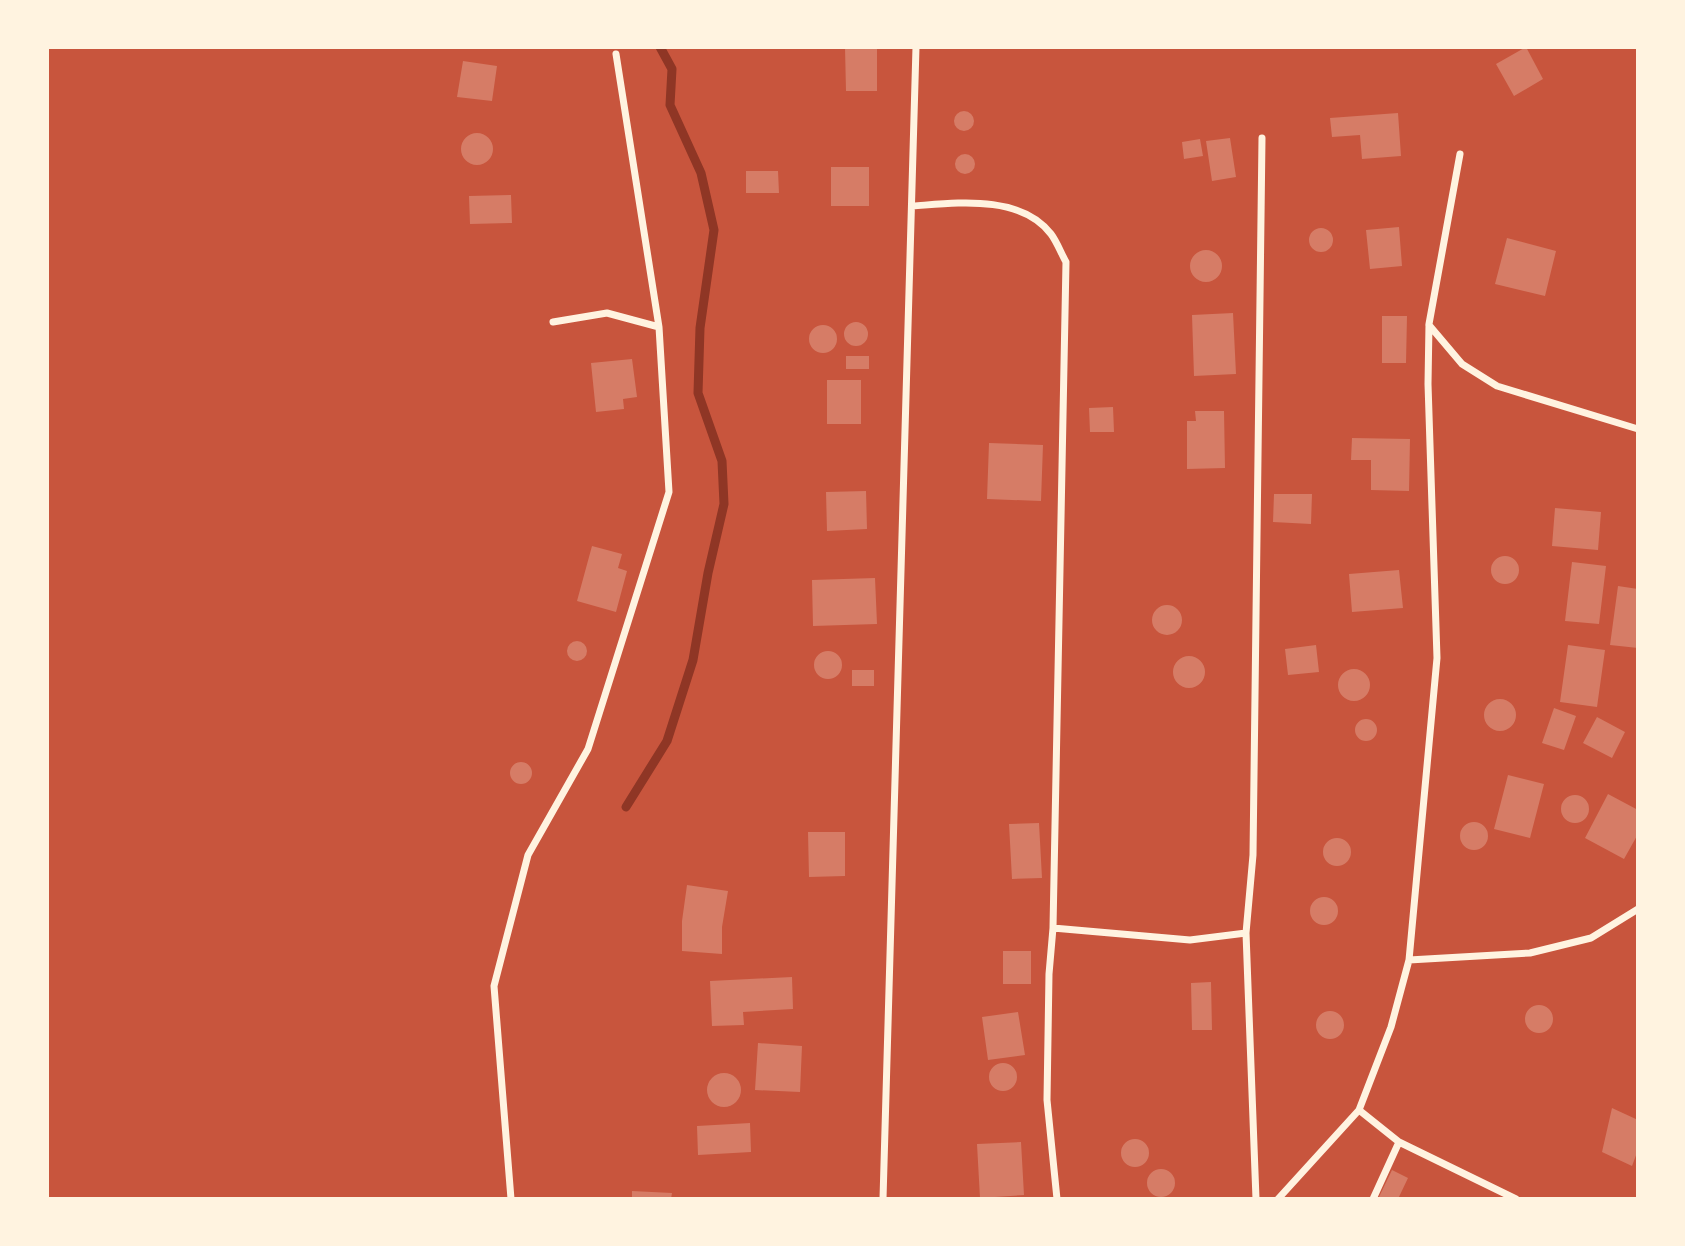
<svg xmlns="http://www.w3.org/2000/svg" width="1685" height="1246" font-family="'IBM Plex Serif',serif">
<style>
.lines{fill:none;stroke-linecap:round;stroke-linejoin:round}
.stream{stroke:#8f3625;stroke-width:9}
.building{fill:#d67c66}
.minor{stroke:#fff3e0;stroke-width:7}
</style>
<rect width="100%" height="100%" fill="#c8553d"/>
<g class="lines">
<path class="stream" d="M626,807L667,741L693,660L708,573L724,504L722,461L698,393L700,328L714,230L701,173L670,105L672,69L660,47"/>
</g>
<path class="building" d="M845,47H877V91H846Z
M1526,47L1543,79L1514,96L1496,64Z
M463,61L497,66L492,101L457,97Z
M954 121a10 10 0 1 1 20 0a10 10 0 1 1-20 0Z
M1398,113L1401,156L1362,159L1360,135L1332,137L1330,118Z
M461 149a16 16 0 1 1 32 0a16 16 0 1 1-32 0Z
M1230,138L1236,177L1212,181L1206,141Z
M1200,139L1203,156L1184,159L1182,142Z
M955 164a10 10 0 1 1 20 0a10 10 0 1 1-20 0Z
M831,167H869V206H831Z
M746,171H778L779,193H746Z
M511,195L512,223L470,224L469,196Z
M1399,227L1402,266L1370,269L1366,230Z
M1309 240a12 12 0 1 1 24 0a12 12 0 1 1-24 0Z
M1507,238L1556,251L1545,296L1495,284Z
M1190 266a16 16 0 1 1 32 0a16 16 0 1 1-32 0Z
M1233,313L1236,374L1194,376L1192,315Z
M1382,316H1407L1406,363H1382Z
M844 334a12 12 0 1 1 24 0a12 12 0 1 1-24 0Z
M809 339a14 14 0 1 1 28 0a14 14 0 1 1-28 0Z
M846,356H869V369H846Z
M632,359L637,397L623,399L624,409L596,412L591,363Z
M827,380H861V424H827Z
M1113,407L1114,432H1090L1089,408Z
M1195,411H1224L1225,468L1187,469V421H1196Z
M1352,438L1410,439L1409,491L1371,490V460H1351Z
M989,443L1043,445L1041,501L987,499Z
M866,491L867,529L827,531L826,492Z
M1274,494H1312L1311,524L1273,522Z
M1555,508L1601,512L1598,550L1552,546Z
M592,546L622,554L618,568L627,571L616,612L577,601Z
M1491 570a14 14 0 1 1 28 0a14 14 0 1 1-28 0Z
M1572,562L1606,566L1599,624L1565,621Z
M1399,570L1403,608L1352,612L1349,574Z
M875,578L877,624L813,626L812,580Z
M1618,586L1638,589V648L1610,645Z
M1152 620a15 15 0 1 1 30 0a15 15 0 1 1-30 0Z
M567 651a10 10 0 1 1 20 0a10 10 0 1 1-20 0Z
M1316,645L1319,672L1288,675L1285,649Z
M1568,645L1605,650L1597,707L1560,702Z
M814 665a14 14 0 1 1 28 0a14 14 0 1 1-28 0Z
M1173 672a16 16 0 1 1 32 0a16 16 0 1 1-32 0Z
M1338 685a16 16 0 1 1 32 0a16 16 0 1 1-32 0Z
M852,670H874V686H852Z
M1484 715a16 16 0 1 1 32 0a16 16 0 1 1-32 0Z
M1554,708L1576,716L1564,750L1542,743Z
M1597,717L1625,732L1612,758L1583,743Z
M1355 730a11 11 0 1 1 22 0a11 11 0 1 1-22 0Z
M510 773a11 11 0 1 1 22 0a11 11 0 1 1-22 0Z
M1508,775L1544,784L1530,838L1494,829Z
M1608,794L1638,810V834L1624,859L1585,838Z
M1561 809a14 14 0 1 1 28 0a14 14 0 1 1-28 0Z
M1460 836a14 14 0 1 1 28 0a14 14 0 1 1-28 0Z
M1039,823L1042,878L1012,879L1009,824Z
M808,832H845V876L809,877Z
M1323 852a14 14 0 1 1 28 0a14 14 0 1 1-28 0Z
M687,885L728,891L722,927V954L682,951V921Z
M1310 911a14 14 0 1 1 28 0a14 14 0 1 1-28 0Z
M1003,951H1031V984H1003Z
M792,977L793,1009L743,1012L744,1025L712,1026L710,981Z
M1211,982L1212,1030H1192L1191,983Z
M1525 1019a14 14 0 1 1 28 0a14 14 0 1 1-28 0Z
M1316 1025a14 14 0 1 1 28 0a14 14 0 1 1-28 0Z
M1018,1012L1025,1055L988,1060L982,1017Z
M758,1043L802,1046L800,1092L755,1090Z
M989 1077a14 14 0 1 1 28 0a14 14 0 1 1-28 0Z
M707 1090a17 17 0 1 1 34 0a17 17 0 1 1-34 0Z
M1612,1108L1638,1120V1150L1632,1166L1602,1152Z
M750,1123L751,1152L698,1155L697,1126Z
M1121 1153a14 14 0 1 1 28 0a14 14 0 1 1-28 0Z
M1021,1142L1024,1195L980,1198L977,1144Z
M1147 1183a14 14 0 1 1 28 0a14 14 0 1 1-28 0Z
M1392,1170L1408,1178L1398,1199H1378Z
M632,1191L672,1193L671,1199H632Z"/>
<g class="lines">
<path class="minor" d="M616,54L659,327
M913,206C956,203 1020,194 1051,234C1057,242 1061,253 1066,262L1053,928L1049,974L1047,1100L1057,1199
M1429,325L1462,364L1497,386L1638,429
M1053,928L1190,940L1246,933
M1409,960L1530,953L1591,938L1638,909
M1359,1110L1399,1142L1516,1199
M511,1199L494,986L528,855L588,749L669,492L659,327L607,313L553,322
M883,1199L916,47
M1256,1199L1246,933L1253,855L1262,138
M1278,1199L1359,1110L1391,1027L1409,960L1437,658L1428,384L1429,324L1460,154
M1373,1199L1399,1142"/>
</g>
<rect width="1685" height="1246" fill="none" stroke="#fff3e0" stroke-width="98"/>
</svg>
